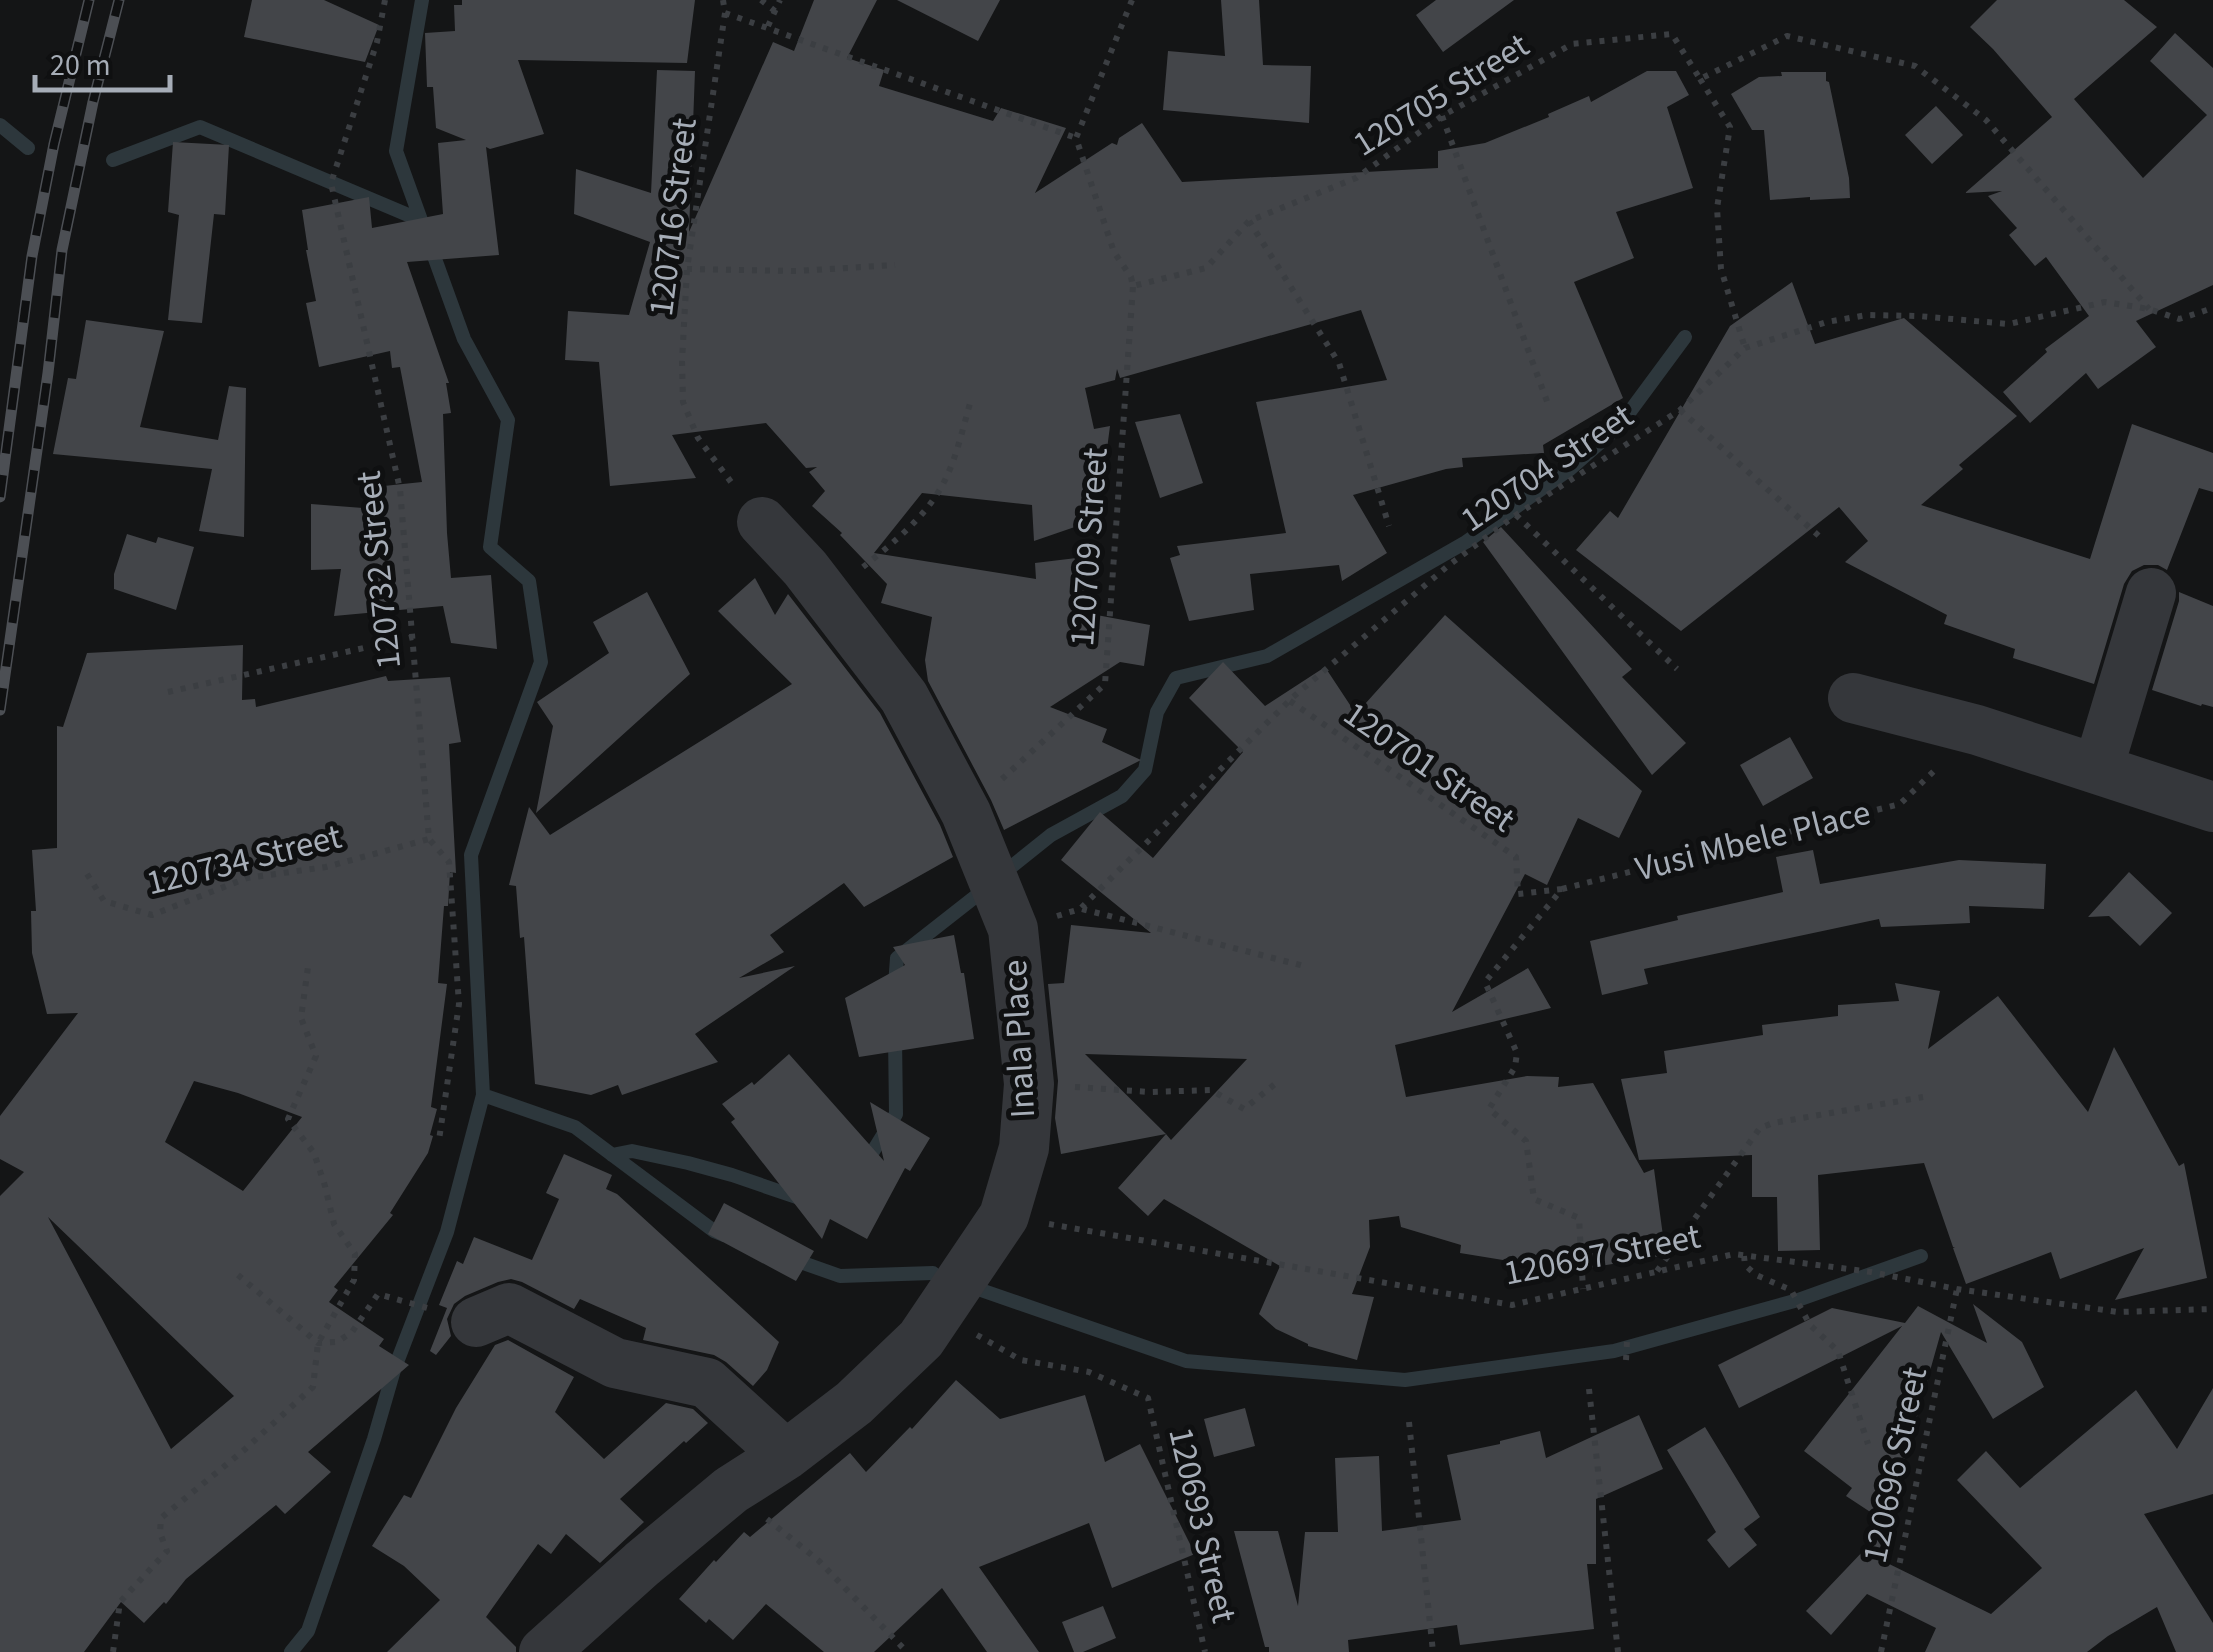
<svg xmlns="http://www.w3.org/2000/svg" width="2213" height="1652" font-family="'Source Sans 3',sans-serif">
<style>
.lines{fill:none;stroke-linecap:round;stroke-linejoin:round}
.stream{stroke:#2d373c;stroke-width:14}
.building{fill:#434549;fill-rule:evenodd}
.path{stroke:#3b3e42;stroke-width:6;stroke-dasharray:5 8;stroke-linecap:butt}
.minor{stroke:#35373b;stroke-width:50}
.rail-casing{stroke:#4c4f54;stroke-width:11}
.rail{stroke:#0f1011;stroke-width:8;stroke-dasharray:22;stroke-linecap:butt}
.labels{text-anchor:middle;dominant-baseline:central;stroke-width:10;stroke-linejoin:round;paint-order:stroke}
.street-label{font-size:35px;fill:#a6adb7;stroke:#0f1011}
</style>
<rect width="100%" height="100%" fill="#141516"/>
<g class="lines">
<path class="stream" d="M0,125L28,148
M113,160L200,127L420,220
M1001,875L1051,835L1122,796L1145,770L1157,712L1176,678L1267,656L1466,542L1570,469L1620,425L1685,337
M895,985L897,958L985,889
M483,1095L575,1127L714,1231L724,1235
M612,1155L632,1151L688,1163L732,1175L802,1199
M864,1166L896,1114L895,1037
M792,1259L840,1276L933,1273
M978,1289L1186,1361L1405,1380L1614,1351L1798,1300L1921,1256
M291,1652L308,1631L374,1439L394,1370L447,1232L483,1095L471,855L541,662L529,581L490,547L508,420L464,339L396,151L422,0"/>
</g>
<path class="building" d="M252,0H324L379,25L365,62L244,37Z
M462,0H695L687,63L518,60L544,134L490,149L486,147L499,255L407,262L449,383H446L451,413L443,414L447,533L451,578L491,575L497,649L451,643L443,606L334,616L341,569L311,570V504L376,509L374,487L422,482L400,367L392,368L390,351L319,367L306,303L316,301L306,250H308L302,210L369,197L372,228L443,214L438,143L466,140L436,128L433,87H427L425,33L455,31L454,5H462Z
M814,0H877L847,58L884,70L879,86L993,121L1001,108L1066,128L1035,193L1112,143L1117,145L1119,138L1142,123L1182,182L1438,168V151L1485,143L1549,117L1548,114L1589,96L1591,102L1647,71H1676L1689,95L1667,107L1693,188L1616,212L1634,258L1574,282L1623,398L1543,445L1544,453L1462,458L1463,467L1446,469L1353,495L1387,553L1342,581L1339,565L1250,574L1254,610L1189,621L1170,558L1180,555L1177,546L1286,533L1256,402L1387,380L1361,310L1120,378L1117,369L1115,380L1085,388L1094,429L1110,426L1098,519L1034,541L1032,505L922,493L874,553L1036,579L1035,563L1093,556L1086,613L1150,625L1144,666L1120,662L1050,707L1107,729L1102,742L1141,760L1004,830L991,800L928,681L925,660L932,617L881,603L887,584L840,535L842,533L812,506L825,491L809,472L817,467L806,468L766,423L672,435L696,478L610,486L599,362L565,360L568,311L629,315L650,242L574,214L576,169L651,193L657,70L695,71L689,232L773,42L794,51Z
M897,0H1000L978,41Z
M1221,0H1259L1263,65L1311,66L1309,123L1163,110L1168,51L1225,56Z
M1436,0H1514L1443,52L1416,15Z
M1997,0H2124L2157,27L2074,99L2143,178L2207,115L2150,61L2175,33L2213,68V285L2136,321L2156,347L2098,389L2086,373L2030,423L2003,392L2047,352L2045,349L2089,316L2046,257L2035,266L2009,235L2017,228L1988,196L2002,191L1965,193L2052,117L1993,49L1970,27Z
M1781,72H1826V81L1829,82L1849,178L1850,198L1810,200V197L1770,200L1764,130H1752L1731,94L1759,77L1782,76Z
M1936,106L1963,135L1932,164L1905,135Z
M173,142L229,145L225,215L214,214L202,323L168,320L179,215L168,212Z
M1792,282L1815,344L1904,318L2017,416L1959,465L1963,469L1921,505L2090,559L2132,424L2213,453V492L2199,488L2167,570L2158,565H2144L2132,571L2124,584L2094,684L2013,658L2015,649L1944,624L1947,615L1845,562L1868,541L1839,507L1681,631L1576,550L1610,511L1618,518L1730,326Z
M86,320L164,331L140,427L218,440L229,386L246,388L244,537L199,531L212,469L53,454L68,378L76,379Z
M1180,414L1203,483L1160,498L1135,422Z
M1501,527L1632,669L1622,677L1686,743L1652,775L1483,542Z
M127,534L156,543L158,537L194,547L176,610L114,589V574Z
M755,578L775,615L788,594L880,713L940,825L953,857L864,907L844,883L770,935L784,952L739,978L795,966L695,1034L718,1062L622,1095L618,1085L591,1095L535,1084L524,937L520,938L516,886L509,885L529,807L550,835L792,684L718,611Z
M647,592L690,674L536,813L553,726L537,702L609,653L593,622Z
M2179,592L2213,606V707L2202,704L2201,706L2152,690L2179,601Z
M1445,615L1642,791L1619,838L1578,818L1547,885L1525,874L1452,1012L1528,968L1551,1008L1395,1045L1406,1097L1527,1076L1559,1077L1558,1087L1593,1083L1644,1173L1654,1169L1665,1251L1661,1252V1256L1570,1271L1527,1269V1264L1460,1253L1461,1245L1401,1227L1399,1216L1369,1220L1370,1247L1352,1294L1374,1297L1357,1360L1308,1346V1344L1276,1329L1259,1314L1280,1266L1164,1199L1148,1216L1118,1188L1166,1134L1171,1140L1247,1059L1085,1054L1166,1134L1061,1154L1055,1118L1058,1081L1048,984L1064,983L1071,925L1151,933L1061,860L1100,812L1153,858L1243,752L1189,698L1223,662L1265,706L1325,667L1356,714Z
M243,645L242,700L255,699L256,707L386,676L388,681L450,677L461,742L449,744L456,873L450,872L448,906H444L438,983L447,984L431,1107L437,1109L430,1135L433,1136L428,1153L390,1213L393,1215L334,1287L338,1290L329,1302L384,1339L379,1346L409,1365L308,1452L331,1472L285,1514L276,1505L186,1579L166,1604L164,1602L144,1623L121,1602L84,1652H0V1196L24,1172L0,1159V1116L78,1013L47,1014L32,953L31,911H36L32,850L57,848V726L63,727L87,653ZM194,1081L238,1093L302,1117L243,1191L165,1142ZM48,1217L234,1396L171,1449Z
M1790,737L1813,778L1763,806L1740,765Z
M1813,850L1820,884L1959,860L2046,864L2044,909L1969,906L1970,923L1881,927L1879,919L1644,969L1648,984L1602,995L1590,941L1678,920L1677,916L1783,892L1776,857Z
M2129,872L2172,913L2140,946L2109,916L2088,917Z
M954,935L961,973H964L974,1039L859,1057L845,998L905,965L893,947Z
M1895,983L1940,991L1928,1049L1998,996L2088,1112L2114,1047L2179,1166L2184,1163L2207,1278L2115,1300L2144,1248L2060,1279L2051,1252L1966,1284L1953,1248L1955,1247H1953L1924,1163L1818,1175L1820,1250L1778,1251L1777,1197H1752V1155L1639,1160L1621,1079L1667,1073L1664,1051L1763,1035L1762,1025L1838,1016V1005L1899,1001Z
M789,1054L884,1161L870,1102L930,1138L910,1171L905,1168L867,1239L830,1219L822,1239L731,1122L735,1119L722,1104L752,1082L754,1085Z
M564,1154L612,1175L606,1189L617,1194L779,1342L767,1370L753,1386L726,1362L714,1355L643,1340L646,1328L580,1299L574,1309L522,1282L511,1279L498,1282L465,1296L454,1304L447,1319L451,1336L436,1355L430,1351L447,1308L439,1305L457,1261L463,1264L474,1237L532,1260L559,1199L546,1193Z
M724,1203L814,1251L796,1281L708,1234Z
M1973,1304L2022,1342L2044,1387L1993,1419L1941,1332L1887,1523L1846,1496L1852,1488L1804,1451L1902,1326L1739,1408L1718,1365L1832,1308L1905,1323L1918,1306L1987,1343Z
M508,1340L574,1377L555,1412L604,1459L666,1403L693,1409L708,1423L686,1443L684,1441L620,1499L644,1522L600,1563L566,1534L551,1554L538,1544L486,1617L516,1647V1652H387L440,1600L404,1566L372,1546L404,1495L411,1498L456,1408L495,1345Z
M956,1380L1000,1419L1085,1395L1105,1462L1140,1444L1195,1554L1112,1588L1089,1523L979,1567L1039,1652H987L942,1588L874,1652H824L766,1604L733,1640L709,1619L706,1623L679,1599L714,1560L716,1562L744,1532L750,1537L850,1453L866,1472L910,1427L912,1429Z
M2213,1388V1494L2144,1514L2213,1623V1652H2176L2157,1607L2108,1636L2087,1652H1925L1936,1628L1867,1594L1831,1635L1806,1611L1886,1527L1877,1558L1991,1614L2042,1568L1957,1480L1986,1451L2020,1488L2136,1390L2177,1449Z
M1245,1408L1255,1446L1214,1457L1204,1419Z
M1639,1415L1663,1469L1596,1499V1564H1587L1594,1629L1460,1645L1457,1625L1348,1640L1349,1652H1269V1647H1265L1234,1531H1278L1298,1606L1305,1532H1338L1335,1458L1379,1456L1382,1531L1461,1520L1447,1455L1500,1444V1441L1540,1431L1546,1458Z
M1705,1427L1760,1517L1744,1529L1757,1545L1729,1568L1707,1540L1716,1532L1667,1450Z
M1103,1606L1116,1638L1083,1652H1074L1062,1622Z"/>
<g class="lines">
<path class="path" d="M385,0L377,42L331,183L400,489L429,839L449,862L459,1004L439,1140
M723,0L725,13L687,269L682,361L683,402L698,438L734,486
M761,0L775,11
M1132,0L1076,138L1114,252L1131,277L1133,286L1206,268L1249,221L1356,178L1442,116L1572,44L1672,34L1700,79L1787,36L1915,66L1986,120L2149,309
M725,13L1076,138
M768,26L780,0
M1700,79L1730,127L1717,208L1721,269L1745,348
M1442,116L1548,404
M1249,221L1339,363L1389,526
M687,269L797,271L895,265
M1680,410L1820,537
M1516,515L1677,669
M863,567C892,544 927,516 944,482C957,457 963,427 971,400
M168,692L413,637
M1290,701L1516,857L1518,894L1562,889L1485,982L1517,1053L1515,1067L1489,1109L1526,1141L1534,1199L1579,1218L1583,1289
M1002,779L1105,684L1133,286
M87,874L104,901L152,915L247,878L326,867L429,839
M1562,889L1900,804L1936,769
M1082,909L1304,966
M1057,916L1080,909L1293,697L1449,565L1516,515L1680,410L1745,348L1827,322L1867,315L1918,316L2009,324L2105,302L2149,309L2179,319L2213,308
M1075,1087L1150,1092L1211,1090L1244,1109L1275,1084
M1049,1224L1512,1305L1734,1254L1871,1272L1957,1289L2118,1312L2213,1309
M1744,1256L1745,1265L1756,1275L1791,1290L1810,1325L1838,1351L1868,1444
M1657,1271L1760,1128L1773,1123L1923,1097
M238,1275L318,1343L337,1342L352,1332L378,1294L431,1309
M977,1335L1021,1360L1089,1372L1148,1398L1205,1652
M1626,1360L1627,1341
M1589,1389L1618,1652
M1409,1422L1433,1652
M767,1519L818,1560L907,1652
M113,1652L120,1602L167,1551L160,1533L161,1518L243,1451L313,1387L318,1343L354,1280L355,1254L334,1224L325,1186L314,1153L288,1119L316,1056L301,1018L308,967
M1881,1652L1957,1289"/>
<path class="minor" d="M1853,698L1977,730L2213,807
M2098,769L2151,593
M476,1322L509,1308L615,1363L707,1383L786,1455
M544,1652L642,1564L731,1490L786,1455L854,1403L921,1339L1004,1216L1024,1148L1029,1084L1013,929L966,813L904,697L805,568L762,522"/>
<defs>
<path id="rail" d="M0,497L32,256L54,144L89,0
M0,710L48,373L62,250L93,102L119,0"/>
</defs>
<use href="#rail" class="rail-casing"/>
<use href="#rail" class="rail"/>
</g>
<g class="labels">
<g class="street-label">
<text transform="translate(1441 95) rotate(-32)">120705 Street</text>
<text transform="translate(673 217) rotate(-83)">120716 Street</text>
<text transform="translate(1547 468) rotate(-34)">120704 Street</text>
<text transform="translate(1089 547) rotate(-86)">120709 Street</text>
<text transform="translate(379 570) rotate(-96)">120732 Street</text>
<text transform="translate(1429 767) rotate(35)">120701 Street</text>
<text transform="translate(1753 841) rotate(-14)">Vusi Mbele Place</text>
<text transform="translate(244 860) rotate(-14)">120734 Street</text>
<text transform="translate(1019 1039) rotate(-93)">Inala Place</text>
<text transform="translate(1602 1255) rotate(-11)">120697 Street</text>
<text transform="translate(1895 1465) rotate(-78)">120696 Street</text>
<text transform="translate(1202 1525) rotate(77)">120693 Street</text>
</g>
</g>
<path d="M35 75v15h135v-15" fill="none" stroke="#a6adb7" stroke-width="5"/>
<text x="50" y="75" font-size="30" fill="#a6adb7" stroke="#0f1011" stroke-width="8" paint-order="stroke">20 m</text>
</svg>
